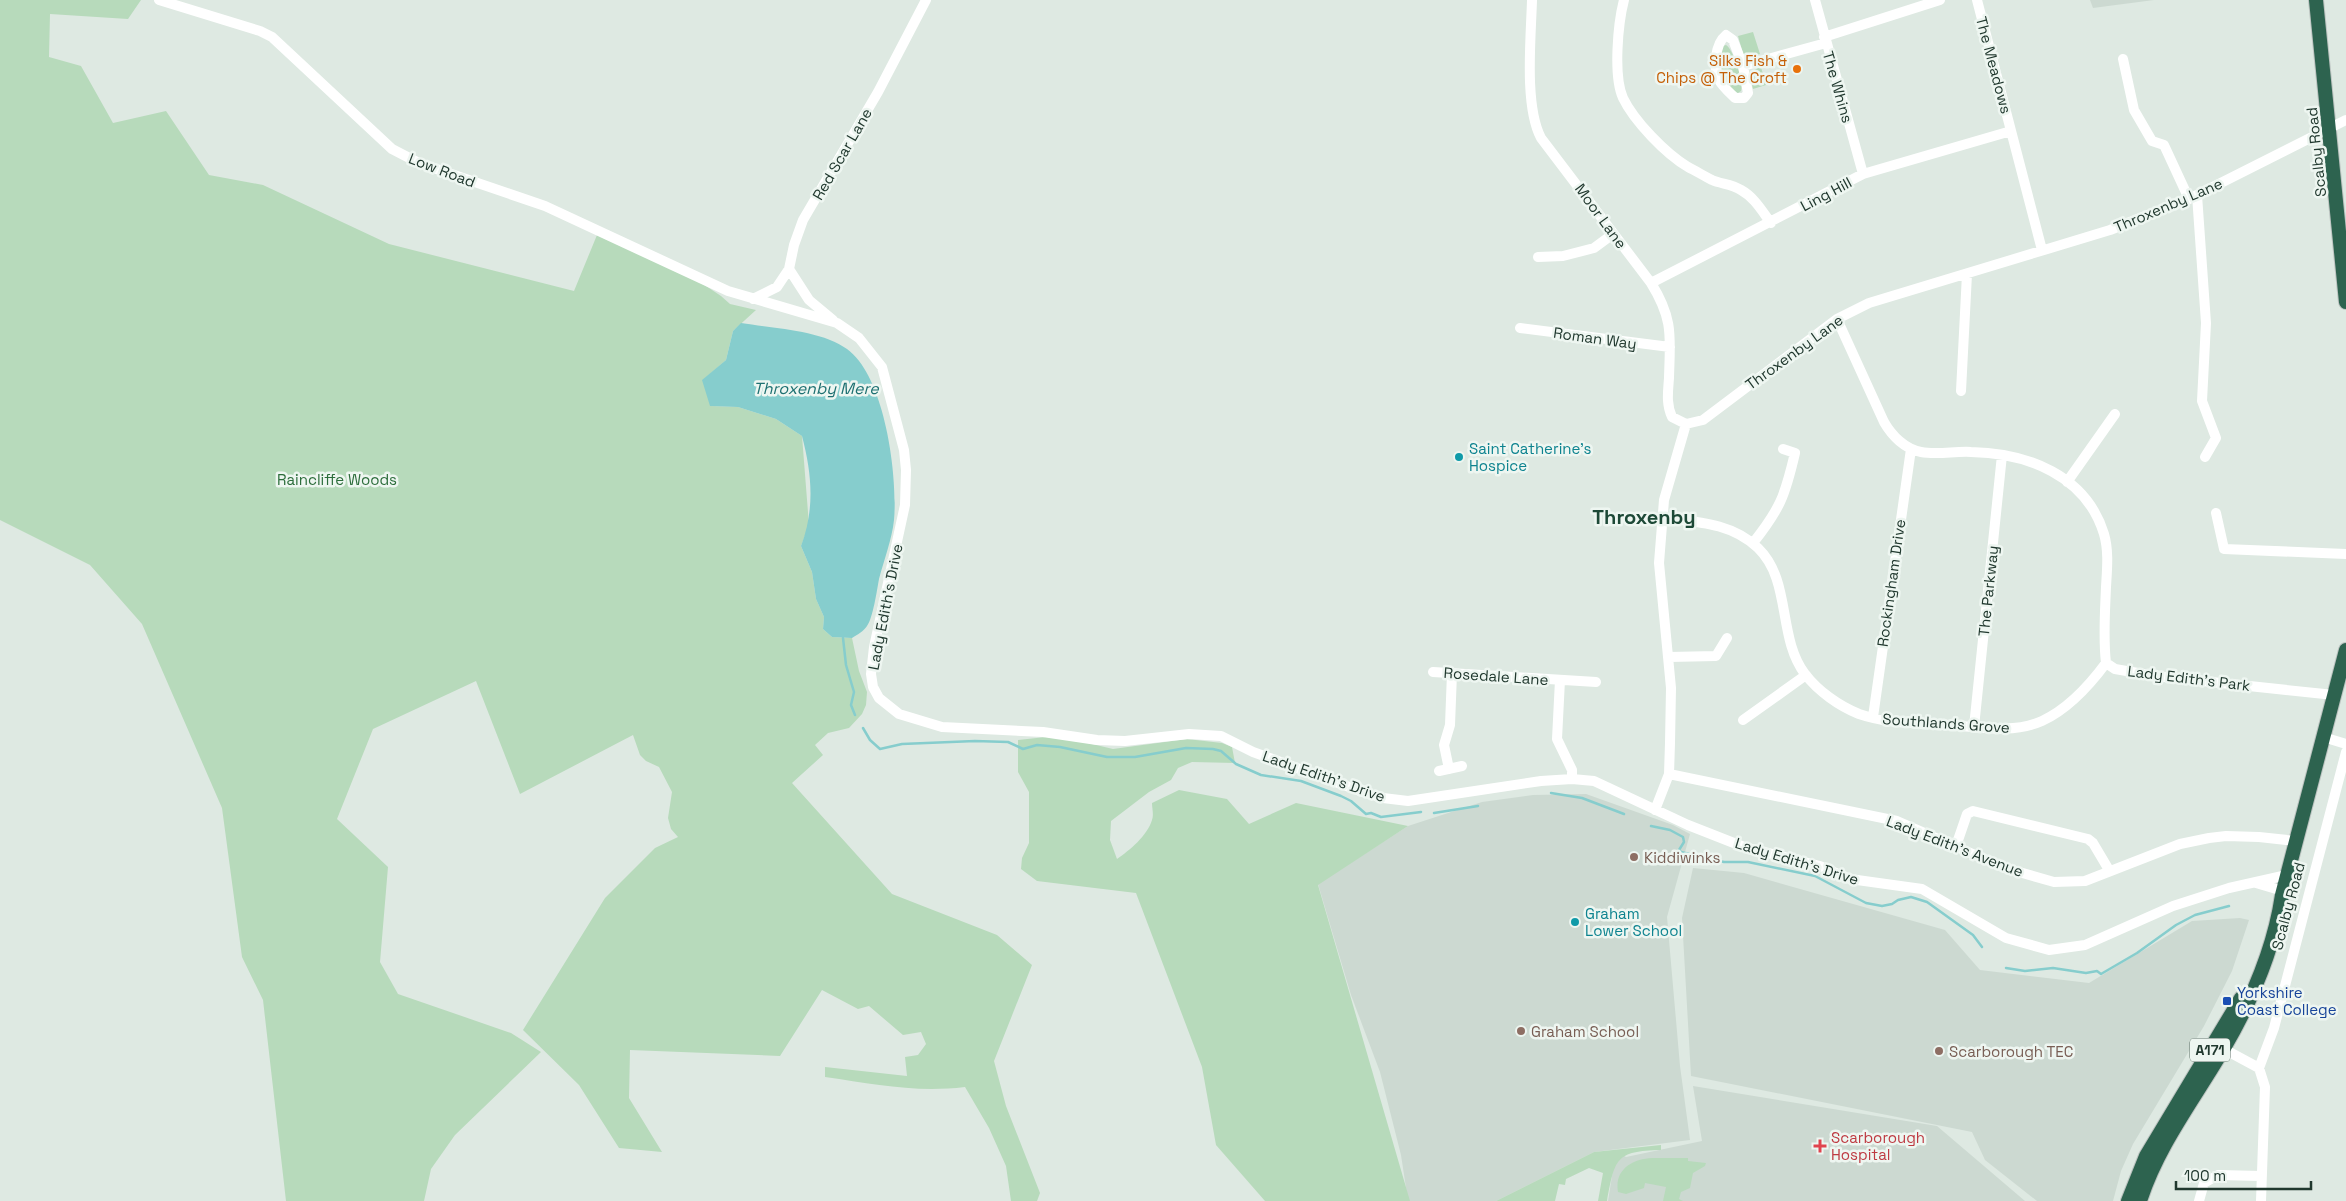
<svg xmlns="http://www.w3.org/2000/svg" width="2346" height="1201" font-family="'Space Grotesk',sans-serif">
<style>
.built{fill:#ccd9d1}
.green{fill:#b7dabb}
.water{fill:#86cdcd}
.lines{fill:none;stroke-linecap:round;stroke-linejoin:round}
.stream{stroke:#86cdcd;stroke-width:2.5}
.highway-casing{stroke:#bcc3c0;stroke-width:16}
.minor{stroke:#fff;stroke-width:10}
.highway{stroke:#2d634f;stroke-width:14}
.food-dot{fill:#e8710a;stroke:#eef6f1;stroke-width:2}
.culture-dot{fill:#0f9aa8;stroke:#eef6f1;stroke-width:2}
.education-dot{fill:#8d6e63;stroke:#eef6f1;stroke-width:2}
.transit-dot{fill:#1a4fb4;stroke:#eef6f1;stroke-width:2}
.health-dot{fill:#e0444e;stroke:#eef6f1;stroke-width:2}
.labels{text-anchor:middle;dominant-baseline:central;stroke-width:5;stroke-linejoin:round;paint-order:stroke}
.shield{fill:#eef6f1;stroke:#5e7168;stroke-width:1}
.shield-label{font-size:14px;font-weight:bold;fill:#20382e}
.food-label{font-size:15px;fill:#c56008;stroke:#eef6f1;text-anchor:end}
.street-label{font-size:15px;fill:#20382e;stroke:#eef6f1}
.culture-label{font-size:15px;fill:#0d838f;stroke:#eef6f1;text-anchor:start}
.park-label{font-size:15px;fill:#2c6d3b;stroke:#eef6f1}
.education-label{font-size:15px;fill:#785e54;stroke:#eef6f1;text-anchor:start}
.transit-label{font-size:15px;fill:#164399;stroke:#eef6f1;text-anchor:start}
.health-label{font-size:15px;fill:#be3a42;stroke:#eef6f1;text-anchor:start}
.water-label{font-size:16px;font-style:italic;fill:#1d7071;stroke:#eef6f1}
.district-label{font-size:20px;font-weight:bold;fill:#1d4937;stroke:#eef6f1}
</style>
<rect width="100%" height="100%" fill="#dee9e2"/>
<path class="built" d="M2090,0H2154L2093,8Z
M1586,794L1673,825L1690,834L1667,917L1680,1066L1690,1140L1594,1152L1496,1201H1408L1401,1155L1380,1072L1351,995L1318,884L1408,826L1482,802L1533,795Z
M1693,868L1744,873L1945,930L1980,970L2089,983L2192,921L2240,918L2249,920L2232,971L2204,1026L2133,1144L2121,1171L2113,1201H2037L1985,1160L1972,1132L1691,1076L1682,918Z
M1693,1086L1937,1126L2025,1201H1608L1616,1151L1626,1157L1702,1141Z"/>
<path class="green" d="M0,0H141L128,19L50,14L49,57L81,66L113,123L166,111L209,175L263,185L389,244L574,291L597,235L694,278L721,296L730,304L756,310L733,331L726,360L703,380L711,406L738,407L776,419L802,436L809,525L801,546L812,572L816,599L824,617L823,629L832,637L852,638L859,671L867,692L866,705L862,714L849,728L828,733L815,745L823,755L792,783L892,894L997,935L1032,965L994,1061L1006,1106L1040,1193L1037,1201H1011L1006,1166L989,1128L965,1087C915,1093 875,1084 825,1077V1067L907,1076L905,1057L918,1055L926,1044L921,1032L903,1035L869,1006L858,1009L822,990L780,1056L630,1050L629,1098L662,1152L619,1148L579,1085L523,1030L605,898L655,848L678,837L671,829L668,818L672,792L659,767L646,761L640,755L633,735L520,794L476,681L373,729L337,819L388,867L380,962L398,994L511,1033L541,1052L455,1135L431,1169L424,1201H286L263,1000L242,957L222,808L142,624L90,565L0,520Z
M1753,32L1760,54L1747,58L1744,57L1738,36Z
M1726,45C1734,50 1744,82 1741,91L1738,93C1720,86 1720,61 1723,46Z
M1761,67L1766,85L1753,89L1749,72Z
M1046,737L1075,740L1113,749L1187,739L1222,743L1232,747L1235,763L1192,762L1178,768L1171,780L1149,792L1111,821L1110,840L1117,859C1130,850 1147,836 1152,820C1154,815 1152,808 1152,803L1179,790L1227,799L1249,824L1296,803L1408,826L1318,885L1410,1201H1265L1216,1145L1202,1067L1136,893L1037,881L1021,869L1022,858L1029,843V792L1018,772V740Z
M1661,1145V1150C1615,1151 1615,1159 1607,1201H1598L1603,1173L1589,1168L1566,1179L1565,1185L1559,1184L1555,1201H1496L1594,1152Z
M1652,1158H1688V1161L1706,1163L1705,1166L1693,1173L1690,1188L1681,1192L1679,1199L1683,1201H1663L1666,1187L1645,1183L1644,1188L1626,1194L1618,1192C1614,1169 1633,1159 1652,1158Z"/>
<path class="water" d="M741,323C771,328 822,330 847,349C885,376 898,476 894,520C892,539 884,560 879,579C877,590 873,618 867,626C864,631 857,635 852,638L832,637L823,629L824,617L816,599L812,572L801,546C815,509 812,474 802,436L776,419L738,407L710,406L702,380L726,360L733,331Z"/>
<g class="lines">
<path class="stream" d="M843,638L846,665L854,692L851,705L855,715
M863,728L870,740L880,749L902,744L975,741L1008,742L1023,749L1037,745L1060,747L1107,757H1135L1186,748L1213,749L1221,751L1236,764L1261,775L1301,781L1341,796L1351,801L1366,814L1371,813L1381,817L1421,812
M1551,793L1582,798L1624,814
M1434,813L1478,806
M1651,826L1670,830L1683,837L1684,842L1679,850L1681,852L1724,862H1748L1815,876L1866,903L1882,906L1892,904L1898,900L1911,897L1927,902L1973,935L1982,947
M2006,968L2025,971L2053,968L2086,973L2097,971L2101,974L2137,953L2176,925L2195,915L2229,906"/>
<defs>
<path id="highway" d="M2316,0L2346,302
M2128,1201L2146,1156L2241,998
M2140,1201C2158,1145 2195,1098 2224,1048C2252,1000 2274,949 2282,895L2346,650"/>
</defs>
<use href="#highway" class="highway-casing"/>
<path class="minor" d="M159,0L260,31L272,37L392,149L419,163L545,206L728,291L837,323L859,338L882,367L904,450L906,470L905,505L874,647L871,674L873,687L879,698L899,714L942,727L1043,732L1097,740L1125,741L1189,734L1221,736L1253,752L1363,792L1383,798L1408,801L1541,781L1572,779L1594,781L1688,825L1744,847L1820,866L1850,879L1922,889L2006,938L2049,950L2085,945L2173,906L2229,888L2287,875
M1532,0C1531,37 1524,106 1541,138L1651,283C1674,320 1670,337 1669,378C1668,392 1666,404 1672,417L1686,424L1703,420L1837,319L1869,303L2110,230L2189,199L2346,120
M1624,0C1618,23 1613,76 1623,98C1634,121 1666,154 1688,167C1696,171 1704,176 1712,180C1721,184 1732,184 1741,190C1754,197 1762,211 1771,223
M1815,0L1863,174
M1977,0L2042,250
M1824,37L1940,0
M2123,59L2134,110L2152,141L2164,145L2189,199
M1743,66L1733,40L1726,35C1715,44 1713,67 1719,80C1723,87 1729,92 1735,98H1744L1748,93L1743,66L1826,43
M2197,195L2206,323L2202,401L2216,438L2205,457
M1538,257L1563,256L1594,248L1613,234
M789,269L809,300L833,320
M1651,283L1863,174L2011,131
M753,299L777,287L789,269L794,245L803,220L878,92L926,0
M1837,319L1884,422C1892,436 1905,449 1921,452C1937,455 1955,451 1971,452C2027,453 2086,475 2104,534C2109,551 2107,570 2106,587C2105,613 2103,638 2106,663L2115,669L2155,676L2334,695
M1520,328L1670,347
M1961,391L1967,274
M2067,482L2115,414
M2216,513L2224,549L2346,554
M1664,518C1698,522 1732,523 1758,548C1792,581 1777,637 1805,674C1818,691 1839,706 1859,714C1888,724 1919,723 1949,725C1979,727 2013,734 2042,721C2068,709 2089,686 2106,663
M1753,543C1780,509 1785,496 1795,453L1783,449
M1669,657L1716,656L1727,638
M1433,672L1596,682
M1560,680L1557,739L1572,770V779
M1873,717L1911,449
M1743,720L1806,675
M1974,727L2002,455
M2323,737L2346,744
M1449,769L1444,745L1450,725L1452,673
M1439,771L1462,766
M1669,774L1897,821L2005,868L2054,882L2085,881L2180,844L2209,838L2226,836L2259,837L2296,841
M1655,810L1669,774L1670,743L1671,688L1659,563L1664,500L1686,424
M1956,846L1967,814L1973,811L2088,839L2093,843L2109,870
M2256,883L2283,891
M2220,1047L2259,1068L2265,1087L2261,1201
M2259,1068L2274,1028L2346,752
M2199,1201L2204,1183L2218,1175L2261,1176"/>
<use href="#highway" class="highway"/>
</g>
<circle class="food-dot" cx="1797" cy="69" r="5"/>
<g class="culture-dot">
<circle cx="1459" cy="457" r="5"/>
<circle cx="1575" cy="922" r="5"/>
</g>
<g class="education-dot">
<circle cx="1634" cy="857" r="5"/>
<circle cx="1521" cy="1031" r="5"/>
<circle cx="1939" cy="1051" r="5"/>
</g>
<rect class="transit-dot" x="2222" y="996" width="10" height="10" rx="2.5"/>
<path class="health-dot" d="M1817.5 1138.5h5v5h5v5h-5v5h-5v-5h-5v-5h5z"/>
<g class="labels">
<rect class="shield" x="2190" y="1038.5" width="40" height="23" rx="4"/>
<g class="shield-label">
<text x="2210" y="1050">A171</text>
</g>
<g class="food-label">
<text x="1787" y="60">Silks Fish &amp;<tspan x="1787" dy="17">Chips @ The Croft</tspan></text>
</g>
<g class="street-label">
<text transform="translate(1994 65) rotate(75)">The Meadows</text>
<text transform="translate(1838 87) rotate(74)">The Whins</text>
<text transform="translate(2316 152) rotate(-96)">Scalby Road</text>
<text transform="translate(842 154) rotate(-60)">Red Scar Lane</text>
<text transform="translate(442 170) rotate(21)">Low Road</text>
<text transform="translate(1826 194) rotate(-28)">Ling Hill</text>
<text transform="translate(2168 205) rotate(-23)">Throxenby Lane</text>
<text transform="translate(1601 216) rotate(54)">Moor Lane</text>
<text transform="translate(1595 338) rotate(8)">Roman Way</text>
<text transform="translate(1794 352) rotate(-36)">Throxenby Lane</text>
<text transform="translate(1891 583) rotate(-82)">Rockingham Drive</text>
<text transform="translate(1988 591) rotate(-84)">The Parkway</text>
<text transform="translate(885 607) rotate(-79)">Lady Edith's Drive</text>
<text transform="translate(1496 676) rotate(4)">Rosedale Lane</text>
<text transform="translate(2189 678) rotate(7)">Lady Edith's Park</text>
<text transform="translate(1946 723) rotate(4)">Southlands Grove</text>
<text transform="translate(1324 776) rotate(19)">Lady Edith's Drive</text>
<text transform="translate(1955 846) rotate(21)">Lady Edith's Avenue</text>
<text transform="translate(1797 861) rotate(17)">Lady Edith's Drive</text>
<text transform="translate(2288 906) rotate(-75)">Scalby Road</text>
</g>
<g class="culture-label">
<text x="1469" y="448">Saint Catherine's<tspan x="1469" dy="17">Hospice</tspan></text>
<text x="1585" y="913">Graham<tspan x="1585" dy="17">Lower School</tspan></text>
</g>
<g class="park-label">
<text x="337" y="479">Raincliffe Woods</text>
</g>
<g class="education-label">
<text x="1644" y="857">Kiddiwinks</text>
<text x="1531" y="1031">Graham School</text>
<text x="1949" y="1051">Scarborough TEC</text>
</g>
<g class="transit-label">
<text x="2237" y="992">Yorkshire<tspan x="2237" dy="17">Coast College</tspan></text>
</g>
<g class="health-label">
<text x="1831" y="1137">Scarborough<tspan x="1831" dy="17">Hospital</tspan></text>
</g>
<g class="water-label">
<text x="816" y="388">Throxenby Mere</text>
</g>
<g class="district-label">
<text x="1644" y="517">Throxenby</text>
</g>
</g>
<path d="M2176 1181v8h135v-8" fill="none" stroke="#20382e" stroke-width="2.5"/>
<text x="2184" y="1181" font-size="15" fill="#20382e" stroke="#eef6f1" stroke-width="4" paint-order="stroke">100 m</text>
</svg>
